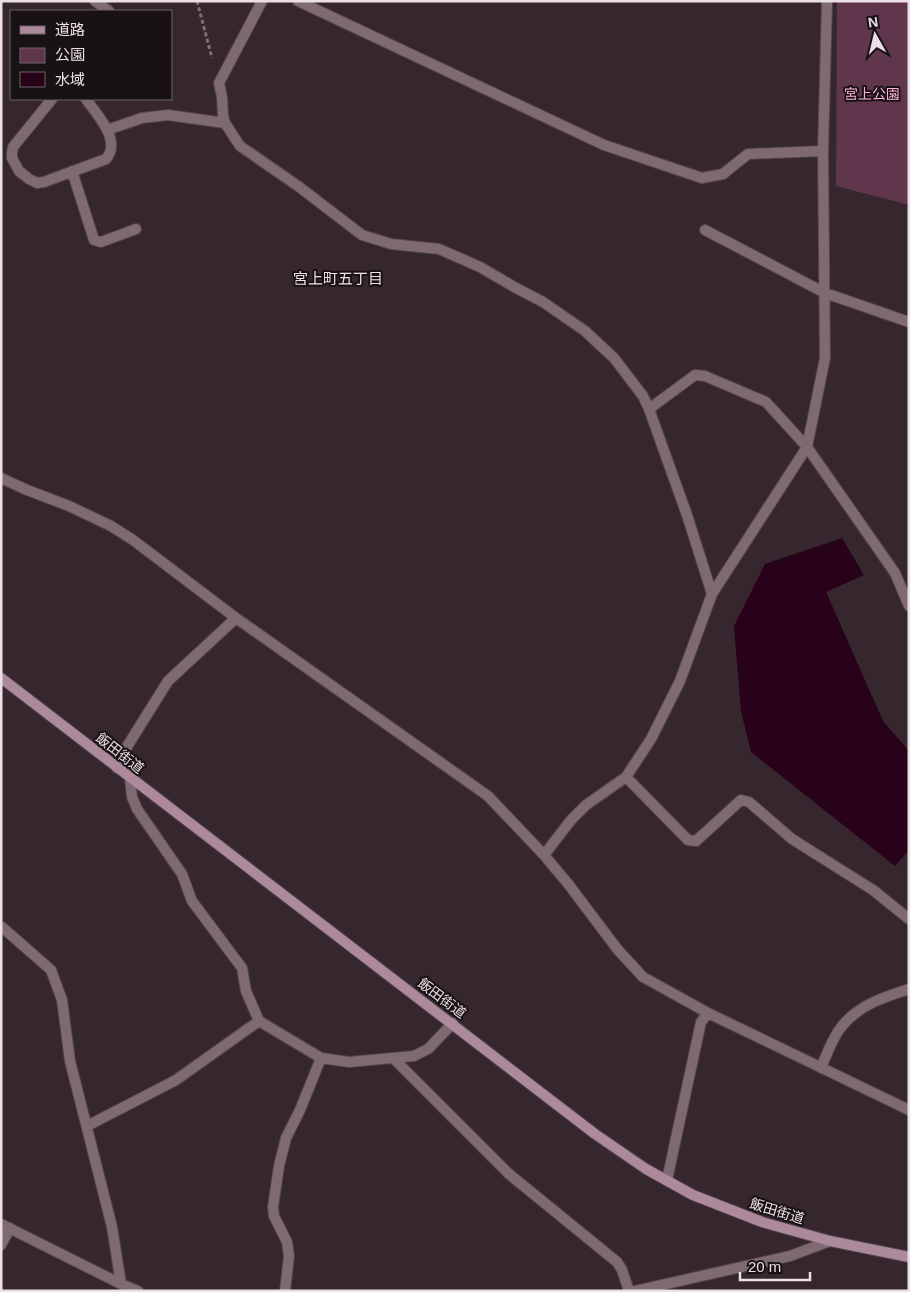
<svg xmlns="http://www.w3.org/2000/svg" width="910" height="1292" font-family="Arial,'Noto Sans JP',sans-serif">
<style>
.green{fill:#5f364b}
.water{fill:#270218}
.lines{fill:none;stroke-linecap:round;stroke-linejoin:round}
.minor-casing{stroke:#53454b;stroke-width:12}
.secondary-casing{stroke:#53454b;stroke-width:12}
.path{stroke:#7e7177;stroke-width:3;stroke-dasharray:4 2.5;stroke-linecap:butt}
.minor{stroke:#7f6973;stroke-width:10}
.secondary{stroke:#ad8a9b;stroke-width:10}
.labels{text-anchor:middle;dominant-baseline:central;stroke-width:4;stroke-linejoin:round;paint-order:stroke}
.park-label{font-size:14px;fill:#feb2d8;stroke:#191215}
.street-label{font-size:14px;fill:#eae0e5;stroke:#191215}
.neighbourhood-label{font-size:15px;fill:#eae0e5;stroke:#191215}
</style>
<rect width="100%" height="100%" fill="#36272e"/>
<path class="green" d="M837,1H909V205L836,186Z"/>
<path class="water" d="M842,538L864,575L826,592L883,721L909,751V850L895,866L751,752L741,711L734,626L765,564Z"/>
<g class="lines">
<defs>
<path id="minor" d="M95,1L109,11
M262,1L219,83L222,97L223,116L225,123L240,146L298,186L362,235L391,244L439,249L480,267L516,288L543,302L585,331L614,358L643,396L649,409L687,515L712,594
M298,1L604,145L702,178L723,174L748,154L823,151
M52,99L13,147L12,153V158L19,171L29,179L37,183L44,182L106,159C122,140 97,115 86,99
M107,130L142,118L168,115L225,123
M72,171L94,240L101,242L136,229
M705,230L825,293L909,322
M649,409L695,375L705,376L766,402L807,447L895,573L909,606
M1,478L27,490L69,506L111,526L133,540L236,618L488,796L544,855L569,885L618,950L643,977L708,1013L909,1110
M117,768L128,745L168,681L236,618
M626,777L688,840L696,841L741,800L749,802L792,839L873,890L909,919
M130,778L132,797L137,809L182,874L192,901L242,968L246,991L259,1021L321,1058L349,1062L414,1056L428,1049L453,1023
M544,855L571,820L586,805L626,777L651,739L680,681L712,594L807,447L825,358L823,151L827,1
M2,927L51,970L62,1000L70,1061L112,1227L121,1284
M394,1059L509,1174L617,1262L622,1270L629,1291
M821,1068C827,1054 832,1038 842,1026C859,1005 884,997 909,989
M87,1126L176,1080L259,1021
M667,1180L701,1022L708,1013
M1,1224L121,1284L138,1291
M1,1245L10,1228
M285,1291L289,1256L287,1242L274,1216L273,1207L279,1166L286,1138L300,1110L321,1058
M635,1291L790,1256L830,1241"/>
<path id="secondary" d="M1,678L595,1134L646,1169L693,1195L762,1222L830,1241L909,1257"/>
</defs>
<use href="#minor" class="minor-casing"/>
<use href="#secondary" class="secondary-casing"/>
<path class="path" d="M197,1L212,58"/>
<use href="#minor" class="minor"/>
<use href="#secondary" class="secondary"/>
</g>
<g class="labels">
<g class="park-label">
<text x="872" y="94">宮上公園</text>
</g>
<g class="street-label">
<text transform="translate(120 753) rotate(38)">飯田街道</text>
<text transform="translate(442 998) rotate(37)">飯田街道</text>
<text transform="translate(777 1211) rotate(17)">飯田街道</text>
</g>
<g class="neighbourhood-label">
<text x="338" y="278">宮上町五丁目</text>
</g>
</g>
<rect width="910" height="1292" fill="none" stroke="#eae0e5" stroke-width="5"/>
<rect x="10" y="10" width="162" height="90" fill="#191215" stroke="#6d6468"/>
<rect x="20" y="26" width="25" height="8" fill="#ad8a9b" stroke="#6d6468"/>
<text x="55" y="35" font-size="15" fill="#eae0e5">道路</text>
<rect x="20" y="48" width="25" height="15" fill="#5f364b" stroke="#6d6468"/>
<text x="55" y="60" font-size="15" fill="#eae0e5">公園</text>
<rect x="20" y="72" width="25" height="15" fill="#270218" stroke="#6d6468"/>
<text x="55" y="85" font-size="15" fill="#eae0e5">水域</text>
<g transform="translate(875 35) rotate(352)" stroke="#191215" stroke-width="4" paint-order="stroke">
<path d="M0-4L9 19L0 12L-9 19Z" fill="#eae0e5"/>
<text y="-8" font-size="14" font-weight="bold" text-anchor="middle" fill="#eae0e5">N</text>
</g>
<path d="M740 1272v8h70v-8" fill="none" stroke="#eae0e5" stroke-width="2.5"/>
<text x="748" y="1272" font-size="15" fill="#eae0e5" stroke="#191215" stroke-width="4" paint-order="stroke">20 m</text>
</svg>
